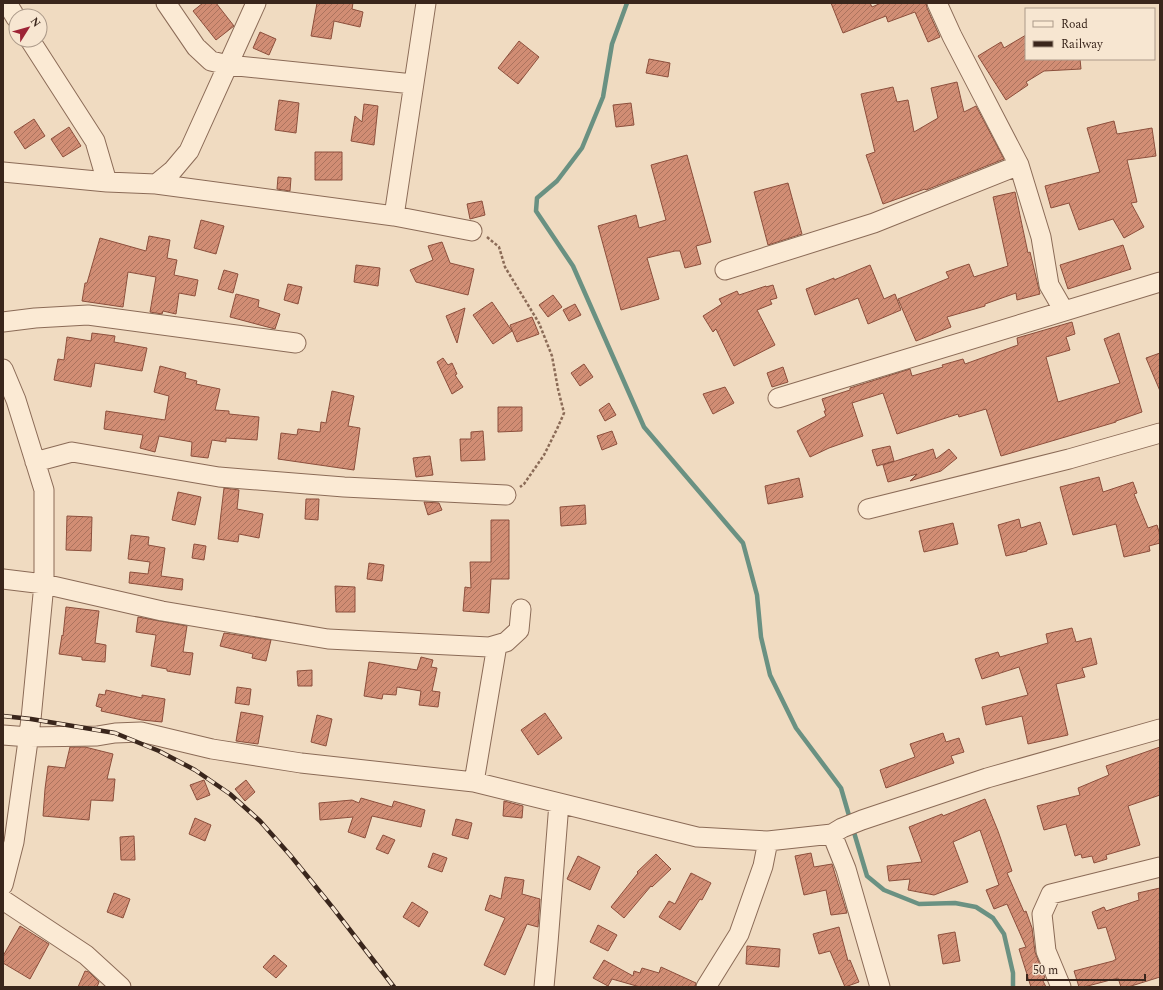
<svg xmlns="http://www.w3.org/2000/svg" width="1163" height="990" font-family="Spectral,serif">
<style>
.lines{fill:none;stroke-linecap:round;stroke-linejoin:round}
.stream{stroke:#6a9182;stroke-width:4.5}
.building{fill:url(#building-hatch);stroke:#8c4f3c}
.minor-casing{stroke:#8b6b57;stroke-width:21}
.path{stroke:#8b6b57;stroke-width:2.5;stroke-dasharray:3 2;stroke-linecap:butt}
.minor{stroke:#fbead4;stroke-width:19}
.rail-casing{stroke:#3a261c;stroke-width:4.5}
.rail{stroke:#f7e6d1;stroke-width:3;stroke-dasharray:9;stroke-linecap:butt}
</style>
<defs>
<pattern id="building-hatch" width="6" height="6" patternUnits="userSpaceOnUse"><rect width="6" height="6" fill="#d18d74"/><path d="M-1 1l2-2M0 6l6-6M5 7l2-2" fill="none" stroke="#ab735e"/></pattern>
</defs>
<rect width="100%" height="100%" fill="#f0dbc1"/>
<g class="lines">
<path class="stream" d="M627,3L612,44L603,97L582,148L557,181L537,198L536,211L573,266L644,427L743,543L757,595L761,637L770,675L796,728L841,788L850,819
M853,829L867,876L884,890L919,904L955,903L976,907L993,918L1004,934L1013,973V987"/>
</g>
<path class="building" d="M203,3H216L234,26L216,40L193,11Z
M317,3H353L352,9L363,12L360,27L334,21L331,39L311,36Z
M831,3H870L872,7L881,3H926L927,8L940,37L928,42L915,12L888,22L886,16L843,33Z
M260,32L276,39L269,55L253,48Z
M1026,35V59H1080L1081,69L1044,71L1026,82L1028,85L1006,100L978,56L1001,42L1004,48Z
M519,41L539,57L518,84L498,68Z
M649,59L670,63L668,77L646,73Z
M957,82L964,112L976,106L1004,159L926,190L925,189L883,204L866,155L875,152L861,94L893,87L897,102L908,100L914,132L938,118L931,88Z
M279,100L299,103L296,133L275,130Z
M631,103L634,125L616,127L613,105Z
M364,104L378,106L374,145L351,141L355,116L362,122Z
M34,119L45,136L25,149L14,132Z
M1114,121L1117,134L1152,128L1156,156L1127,160L1137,202L1131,203L1144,227L1124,238L1113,219L1079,230L1069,203L1051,208L1045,186L1100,172L1087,128Z
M69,127L81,146L63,157L51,139Z
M315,152H342V180H315Z
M687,155L711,242L696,246L701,264L685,268L680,251H675L647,258L659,299L621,310L598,226L636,215L639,228L666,220L651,165Z
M278,177L291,178L290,191L277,189Z
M788,183L802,234L768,245L754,192Z
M1015,192L1028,253L1030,252L1040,294L1017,300L1016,293L985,304V306L947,317L951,327L916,341L898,299L949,278L946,272L969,264L974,277L1008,266L993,197Z
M482,201L485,215L470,219L467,204Z
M201,220L224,226L216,254L194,248Z
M149,236L170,240L167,258L177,260L174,275L198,280L195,296L179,293L176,314L163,311L162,314L150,312L156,277L128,272L123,307L82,301L85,283H87L100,238L146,251Z
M442,242L450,263L474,269L468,295L416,282L410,270L433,260L428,246Z
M1123,245L1131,269L1068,289L1060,265Z
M356,265L380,268L378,286L354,282Z
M870,265L884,299L895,294L901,310L868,324L858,298L815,315L806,289L834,278V280Z
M224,270L238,274L233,293L218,289Z
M288,284L302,287L298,304L284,300Z
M773,285L777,298L770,300L772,304L757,310L775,345L734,366L716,329L713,332L703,316L722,304L719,299L737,291L739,295L766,286V287Z
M236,294L259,300L258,307L280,314L275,329L230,317Z
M553,295L562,307L548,317L539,305Z
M492,302L512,331L493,344L473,315Z
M575,304L581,315L569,321L563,310Z
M465,308L457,343L446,316Z
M532,317L539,334L517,342L510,325Z
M1072,322L1075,334L1066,337L1070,350L1046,357L1058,402L1120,383L1104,339L1119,333L1142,412L1116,421V422L1001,456L986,409L959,417L958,414L897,434L883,393L852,403L863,436L829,448L810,457L797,431L826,416L824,411H826L822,399L850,390V388L910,369L912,376L943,367L942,365L963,359L965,364L1018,345L1017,338Z
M92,333L115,336L114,342L147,348L142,371L95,363L91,387L54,380L58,359L64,360L67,337L91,341Z
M1160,353V391L1146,358Z
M443,358L448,365L452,363L457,374L455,375L463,387L452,394L437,362Z
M584,364L593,377L580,386L571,373Z
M160,366L186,373L185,378L197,381L196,384L220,389L215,410L229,411V414L259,417L257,440L226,438V442L212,440L208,458L191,456L192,442L159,436L155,452L140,448L143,435L104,429L106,411L165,420L169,396L154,392Z
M783,367L788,382L772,387L767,373Z
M725,387L734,403L713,414L703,394Z
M332,391L354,396L348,426L360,428L354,470L278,459L281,433L297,435L298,429L320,432L321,422L326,423Z
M609,403L616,415L605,421L599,410Z
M498,407H522V431L498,432Z
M483,431L485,460L461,461L460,439H471V432Z
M612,431L617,444L602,450L597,436Z
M890,446L894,461L877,466L872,450Z
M933,449L936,459L949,449L957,458L941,471L910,481L917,474L888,482L883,465Z
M430,456L433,475L416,477L413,458Z
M1099,477L1103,492L1133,482L1137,493L1134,494L1148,528L1157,525L1160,535V543L1149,546L1150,551L1124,557L1116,524L1073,535L1060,487Z
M799,478L803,497L768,504L765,486Z
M224,488L239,490L237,509L263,514L259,538L239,534L238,542L218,539Z
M178,492L201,497L195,525L172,520Z
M306,499H319L318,520L305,519Z
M424,502L439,503L442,510L428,515Z
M585,505L586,524L561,526L560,507Z
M67,516L92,517L91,551L66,550Z
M1019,519L1021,528L1040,522L1047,544L1027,550V551L1006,556L998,525Z
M491,520H509V579H491L489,613L463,611L465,587L471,588L470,562H491Z
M953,523L958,544L924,552L919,531Z
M131,535L149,537L148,545L165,548L161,576L183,579L182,590L129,583L130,572L148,574L150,562L128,559Z
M194,544L206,546L204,560L192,558Z
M369,563L384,565L382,581L367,579Z
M335,586L355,587V612H336Z
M66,607L99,611L95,643L106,645L105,662L82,660V657L59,654L62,635L63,636Z
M138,617L187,626L183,652L193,653L190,675L167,671V669L151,666L156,635L136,632Z
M1072,628L1076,642L1091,638L1097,664L1082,668L1085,677L1056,684L1068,735L1028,744L1022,716L986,725L982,707L1028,695L1019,667L982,679L975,659L998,652L1000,657L1048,643L1046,634Z
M224,633L271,640L266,661L252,658L253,654L220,646Z
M421,657L433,660L431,667L437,668L432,691L440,692L438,707L419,705L421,691L397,687L396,695L383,694L382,699L364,696L369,662L417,670Z
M312,670V686H298L297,671Z
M237,687L251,689L249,705L235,703Z
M106,690L142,698V695L165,699L162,722L142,720L101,711L102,708L96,706L99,694L105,695Z
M241,712L263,716L258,744L236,741Z
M545,713L562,738L538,755L521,730Z
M317,715L332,719L326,746L311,742Z
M943,733L946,742L959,738L964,752L951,756L954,763L886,788L880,770L915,757L910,744Z
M70,747H85L113,754L107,779H115L113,801L91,800L89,820L43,816L45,789L48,766L65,768Z
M1160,747V795L1128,806L1140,845L1106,855L1107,859L1094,863L1092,856L1082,858L1081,854L1075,856L1066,824L1044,830L1037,806L1080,795L1078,788L1109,775L1106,766Z
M204,780L210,795L197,800L190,785Z
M246,780L255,792L245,801L235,789Z
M361,798L392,807L394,801L425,810L421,827L372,816L365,838L348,832L353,817L320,820L319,803L352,800L359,803Z
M985,799L998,831L1012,871L1007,873L1024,912L1026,911L1032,928L1035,952L1045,978L1042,979L1046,987H1031L1019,949L1026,947L1007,904L994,909L986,890L999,885L980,830L953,842L968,882L934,895L908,890L910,879L889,881L887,866L922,862L909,827L942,814L943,816Z
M504,801L523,806L522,818L503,816Z
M195,818L211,825L205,841L189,834Z
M456,819L472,823L468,839L452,835Z
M383,835L395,840L388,854L376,849Z
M134,836L135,860H121L120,837Z
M433,853L447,858L442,872L428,867Z
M811,853L814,867L832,864L847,913L831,915L826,890L804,895L795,856Z
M656,854L671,869L652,887L651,886L624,918L611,907L638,873L637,872Z
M578,856L600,867L590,890L567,879Z
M691,873L711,883L702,900L700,899L680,930L659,917L669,901L675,904Z
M505,877L524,880L522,894L540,899L538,927L527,924L505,975L484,965L505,918L485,910L490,895L501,899Z
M1160,888V977L1128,987H1121L1118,978L1084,987H1079L1074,971L1113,961L1116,959L1106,927L1098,929L1092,912L1104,907L1106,911L1139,900L1138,893Z
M114,893L130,899L123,918L107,912Z
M412,902L428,912L419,927L403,917Z
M598,925L617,935L608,951L590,942Z
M20,926L49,944L30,979L3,963V956Z
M839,927L848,961L850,960L859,982L845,987L830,951L819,954L813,934Z
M955,932L960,961L943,964L938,935Z
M747,946L780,949L779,967L746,964Z
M274,955L287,966L276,978L263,967Z
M604,960L633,976L634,971L640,973L642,968L659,973L661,967L696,983L695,987H640L612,979L608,986L593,978Z
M85,971L89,972L99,982L97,987H78Z"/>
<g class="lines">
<defs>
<path id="minor" d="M7,3L16,18
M166,3L196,47L211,61L228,65L413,84
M937,3L952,36L1019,165L1041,237L1049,285L1064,311
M30,40L95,141L107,182
M3,172L107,182L156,184L394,216L472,231
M156,184L173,170L189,151L256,3
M394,216L426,3
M725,270L874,223L1019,165
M3,322L35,318L88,315L296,343
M3,369L16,400L44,490V584L31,719L14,842L3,885
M778,398L1160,282
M35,462L72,452L219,477L344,487L506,495
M868,509L1069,459L1160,433
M3,579L44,584L162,611L328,639L489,647L506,642L519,630L521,609
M3,735L29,737L97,736L115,733L141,732L212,749L301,763L474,782L697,837L768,841L832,834L842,828L862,820L987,778L1160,729
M474,782L497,645
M832,834L846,869L880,987
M3,900L86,955L121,987
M544,987L548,943L559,803
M706,987L739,934L763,866L768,841
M1061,987L1046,951L1042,914L1051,894L1160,867"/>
</defs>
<use href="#minor" class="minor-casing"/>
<path class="path" d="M487,237L499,247L505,267L539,323L552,356L558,389L564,413L557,429L544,455L524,484L520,487"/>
<use href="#minor" class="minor"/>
<defs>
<path id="rail" d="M3,716L31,719L115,733L159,751L195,770L230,794L260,821L290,855L333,908L394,987"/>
</defs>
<use href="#rail" class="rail-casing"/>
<use href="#rail" class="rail"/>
</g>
<rect width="1163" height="990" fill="none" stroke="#3a261c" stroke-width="8"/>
<rect x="1025" y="8" width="130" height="52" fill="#f7e6d1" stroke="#ab9989"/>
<rect x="1033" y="21" width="20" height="6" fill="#fbead4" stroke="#ab9989"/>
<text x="1061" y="28" font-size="12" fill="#3a261c">Road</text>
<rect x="1033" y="41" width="20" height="6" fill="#3a261c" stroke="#ab9989"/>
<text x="1061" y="48" font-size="12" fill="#3a261c">Railway</text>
<g transform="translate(28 28) rotate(53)"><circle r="19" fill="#f7e6d1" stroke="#ab9989"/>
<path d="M0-3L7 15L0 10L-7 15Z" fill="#9d2436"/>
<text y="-6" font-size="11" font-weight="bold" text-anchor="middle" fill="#3a261c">N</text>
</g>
<path d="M1027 974v6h118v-6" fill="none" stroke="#3a261c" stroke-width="2"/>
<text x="1033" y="974" font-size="12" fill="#3a261c" stroke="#f7e6d1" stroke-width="3" paint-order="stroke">50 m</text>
</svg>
